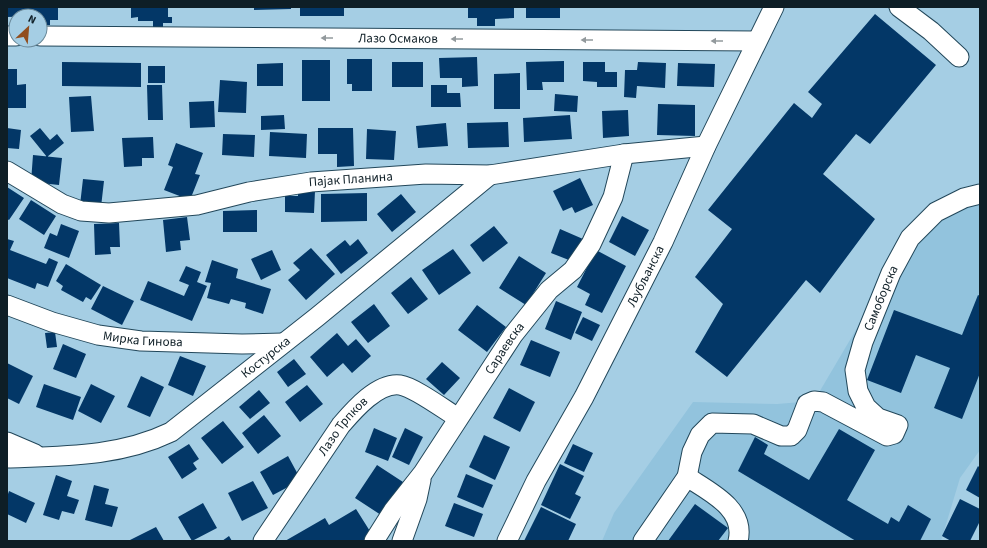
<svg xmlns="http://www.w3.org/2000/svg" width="987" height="548" font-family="'Source Sans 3',sans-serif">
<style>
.built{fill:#92c3dd}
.building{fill:#033767}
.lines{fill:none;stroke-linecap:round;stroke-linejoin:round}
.minor-casing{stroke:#22475a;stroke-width:21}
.minor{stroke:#fff;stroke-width:19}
.oneway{fill:#939a9d}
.labels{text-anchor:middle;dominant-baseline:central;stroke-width:4;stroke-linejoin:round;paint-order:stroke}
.street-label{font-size:13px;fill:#0e1e26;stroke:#a5cee4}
</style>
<rect width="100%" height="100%" fill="#a5cee4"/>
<path class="built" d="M980,195V450L960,478L941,541H602L614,513L693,402L777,404L814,401L910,238Z"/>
<path class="building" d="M7,7H58V20H50V25H40V16L7,17Z
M131,7H168V17H172V23H163V29H153V21H138V17L131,18Z
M254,7H291V9L254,10Z
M300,7H344V16H300Z
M468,7H514V18L495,19V26H477V18H468Z
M526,7H560V18H526Z
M875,14L936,65L870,144L856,134L823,174L875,219L820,293L806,280L727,377L695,352L723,304L695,277L732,229L708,210L794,103L812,118L822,104L808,92Z
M477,57L478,86L462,87V78H440L439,58Z
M347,59H372V91H352V84H347Z
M302,60H330V101H302Z
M564,61V82H542L543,90H527L526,62Z
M62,62L141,63V87L62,86Z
M392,62H423V87H392Z
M583,62H605V72H617V87H597V82L583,81Z
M638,62L666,63L665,88L637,86L636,98L624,97L625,70H637Z
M283,63V86H257V64Z
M678,63L715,64L714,87L677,86Z
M148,66H165V83H148Z
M7,69H17V85L26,84V108H7Z
M520,73V109H494V74Z
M220,80L247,82L246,113L218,112Z
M147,85H162L163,120H148Z
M431,85H447V93H460L461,107H431Z
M555,94L578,96L577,112L554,111Z
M91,96L94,131L71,132L69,97Z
M214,101L215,127L190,128L189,102Z
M658,104L695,105V136L657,135Z
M628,110L629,136L603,138L602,111Z
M284,115L285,129L261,130V116Z
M570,115L572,139L524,142L523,118Z
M508,122L509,147L468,148L467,123Z
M446,123L448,146L418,148L416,126Z
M7,128L21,130L19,149L7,148Z
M40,128L50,140L57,134L64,143L47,157L30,136Z
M318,128H353L354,166L337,167V154H318Z
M367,129L396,131L394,160L366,159Z
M270,132L307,134L306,158L269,156Z
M223,134L255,135L254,157L222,155Z
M153,137L154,158H142V166L124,167L122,138Z
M176,143L203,153L195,174L200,175L190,200L164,190L173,167L168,165Z
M33,155L62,158L59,185L31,182Z
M580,178L593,205L575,213L572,207L563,211L553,191Z
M83,179L104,181L101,207L80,205Z
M7,187L24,198L9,220L7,219Z
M298,191H315L314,213L285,212V196H298Z
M367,193V221L321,222V194Z
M401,194L416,212L392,232L377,214Z
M31,200L56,216L44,235L19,219Z
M257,210V232H223V211Z
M622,216L649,230L635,256L609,242Z
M187,217L190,240L180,241L181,250L166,252L163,220Z
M119,223L120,247H110L111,254L95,255L94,224Z
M61,224L79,231L69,258L44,248L50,233L57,236Z
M494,226L508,243L483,262L470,245Z
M560,229L583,239L574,262L551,253Z
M7,239L14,241L10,250L46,264L49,258L58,262L48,287L37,283L35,289L7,278Z
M358,239L368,253L341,274L326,255L345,240L350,246Z
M311,248L335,274L306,300L288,280L300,270L293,263Z
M453,249L471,273L439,295L422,270Z
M272,250L281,270L261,280L251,259Z
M596,250L626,266L602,313L585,305L590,294L577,287Z
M519,256L546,273L526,305L499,288Z
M212,260L238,269L236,278L271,289L263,314L245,308L246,303L231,299L229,304L207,298L211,283L205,282Z
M66,264L101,285L91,300L86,297L83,302L61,290L63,286L56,281Z
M186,266L201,272L197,282L207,286L192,321L140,300L148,281L184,296L189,285L179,281Z
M411,277L428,299L408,314L391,293Z
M103,286L134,301L122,325L91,309Z
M978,295L980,296V373L962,419L934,408L950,368L916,355L901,393L867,380L894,310L962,335Z
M556,301L582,312L571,340L545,329Z
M374,304L390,326L368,343L351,322Z
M477,305L506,327L487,352L458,330Z
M583,317L600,325L592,341L575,333Z
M55,332L57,347L47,348L45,333Z
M337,333L348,346L356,339L371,356L352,373L343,363L327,377L310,357Z
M531,340L560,352L550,377L520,365Z
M63,344L86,354L76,378L53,369Z
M180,356L206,366L193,396L168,385Z
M294,359L306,374L288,387L277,372Z
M442,362L460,378L444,395L426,379Z
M7,363L33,376L19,404L7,398Z
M141,376L164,387L150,417L127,407Z
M44,384L81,397L73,420L36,407Z
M91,384L115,396L101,423L78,411Z
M307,385L323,404L300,422L285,402Z
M509,388L535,402L520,432L493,418Z
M259,390L270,403L250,419L239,407Z
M264,415L281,436L258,454L242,433Z
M223,421L244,447L222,464L201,438Z
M374,428L397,438L388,461L365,452Z
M405,428L423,437L409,465L392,457Z
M839,429L875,450L847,500L888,524L891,517L899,522L908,505L931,519L920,541H856L738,471L755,437L768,445L764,454L809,480Z
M484,435L510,447L495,480L469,467Z
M189,444L199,459L193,463L197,469L182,479L168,457Z
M573,444L593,453L584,472L564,463Z
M288,456L301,480L273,495L260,472Z
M560,464L584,476L575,494L581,497L570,519L541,505Z
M377,465L403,482L381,515L355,498Z
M978,466L980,468V498L966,490Z
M466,474L493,485L483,508L457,497Z
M56,475L72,481L67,496L79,500L74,514L62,511L59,520L43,515Z
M253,481L268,508L242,521L228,493Z
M94,485L109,489L105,504L118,507L112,527L85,520Z
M9,491L35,503L26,523L7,514V497Z
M960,499L980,509V521L970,541H951L942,536Z
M203,503L217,528L192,541L178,517Z
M454,503L483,514L474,537L445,526Z
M695,504L728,528L718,541H668Z
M541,507L576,524L568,541H524Z
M356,509L373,536L363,541H285L325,518L329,525Z
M156,527L164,541H128Z
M229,536L232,541H222Z"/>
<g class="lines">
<defs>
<g id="minor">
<path d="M899,7L931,31L959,57"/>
<path d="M7,36H16"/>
<path id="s1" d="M40,36L756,41"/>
<path id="s2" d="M7,171L62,204L81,211L109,213L197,205L249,192L311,182L426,174L490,175L624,154L706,146"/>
<path id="s3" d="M7,305L52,322L98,335L141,341L242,344L283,343"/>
<path d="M7,442L35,454"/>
<path id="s4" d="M7,458C64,456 119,457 171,432L317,317L490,175"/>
<path d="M687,477C710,492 746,509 738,541"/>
<path id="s5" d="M263,541L341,425C354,410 378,382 400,385C414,387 445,410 458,418"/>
<path id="s6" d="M374,541L393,511L423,473L513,335L549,290L573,270L591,244L613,197L624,154"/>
<path d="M402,541L417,499L421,480"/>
<path id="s7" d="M507,541L536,481L584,397L663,242L706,146L774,7"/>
<path id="s8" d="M643,541L687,477L692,452L700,435L712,423L753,424L781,436H791L797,430L807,404L814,401L823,402L887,436L894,434L898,425L878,418L866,407L858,391L855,370L863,342L891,273L910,238L936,212L964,198L980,194"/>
</g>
</defs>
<use href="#minor" class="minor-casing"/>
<use href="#minor" class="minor"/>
</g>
<defs><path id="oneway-solid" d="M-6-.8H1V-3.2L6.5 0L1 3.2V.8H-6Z"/></defs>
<g class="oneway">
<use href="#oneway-solid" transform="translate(327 38) rotate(-180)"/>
<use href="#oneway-solid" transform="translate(457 39) rotate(-180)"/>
<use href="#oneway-solid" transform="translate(587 40) rotate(-180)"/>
<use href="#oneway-solid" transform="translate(717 41) rotate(-180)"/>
</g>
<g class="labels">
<g class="street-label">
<text stroke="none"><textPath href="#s1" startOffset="358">Лазо Осмаков</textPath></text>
<text stroke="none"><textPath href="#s2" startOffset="357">Пајак Планина</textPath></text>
<text stroke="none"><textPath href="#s7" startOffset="299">Љубљанска</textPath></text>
<text stroke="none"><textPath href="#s8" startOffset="516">Самоборска</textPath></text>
<text stroke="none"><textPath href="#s3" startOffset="141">Мирка Гинова</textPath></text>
<text stroke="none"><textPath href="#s6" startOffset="233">Сараевска</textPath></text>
<text stroke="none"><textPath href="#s4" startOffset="288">Костурска</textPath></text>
<text stroke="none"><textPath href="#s5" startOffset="140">Лазо Трпков</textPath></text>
</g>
</g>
<rect width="987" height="548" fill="none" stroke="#0e1e26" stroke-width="16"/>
<g transform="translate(28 28) rotate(26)"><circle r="19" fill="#a5cee4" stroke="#698898"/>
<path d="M0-3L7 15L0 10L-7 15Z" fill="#914e1e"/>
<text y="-6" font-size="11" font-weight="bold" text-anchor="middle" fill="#0e1e26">N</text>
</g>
</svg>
